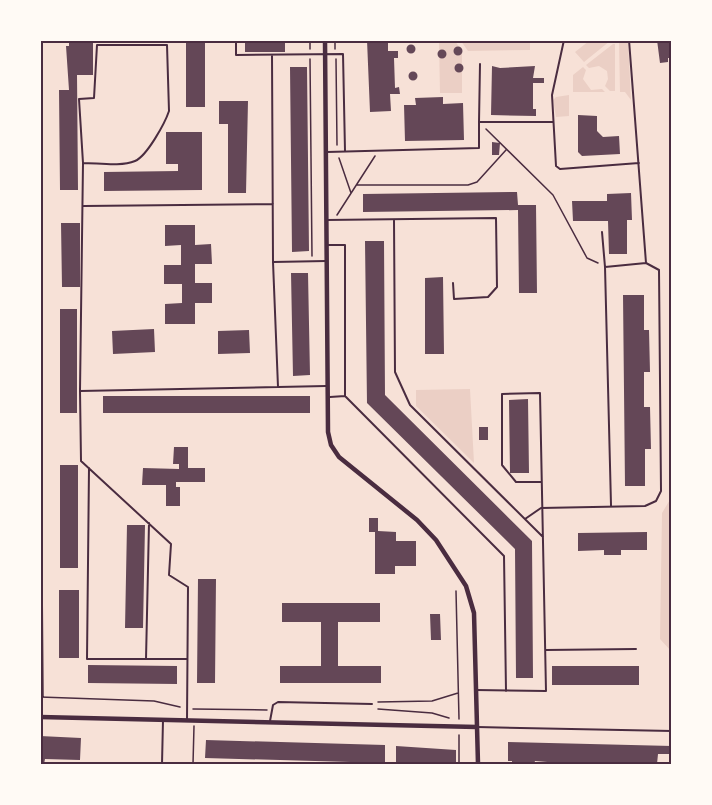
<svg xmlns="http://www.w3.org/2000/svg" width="712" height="805" font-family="'PT Sans',sans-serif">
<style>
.green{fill:#ebcfc5}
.building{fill:#644757}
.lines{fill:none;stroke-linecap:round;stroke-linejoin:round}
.path{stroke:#4a2c40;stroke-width:1.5}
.service{stroke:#4a2c40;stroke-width:2}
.minor{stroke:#4a2c40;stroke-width:4.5}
.neatline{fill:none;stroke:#4a2c40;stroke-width:2}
</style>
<rect width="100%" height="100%" fill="#f7e1d7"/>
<path class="green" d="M439,41H455L462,51V93H440Z
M461,41L559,40V41H530V50L468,51Z
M589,41H610L584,62L575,52Z
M619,41H628L631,100L625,92H620Z
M613,44H615V91H610L605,86L608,79L607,71L599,66L589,68L586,65Z
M583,67L586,70L583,79L591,90L602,89L605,92H573V75Z
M569,95V116L556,117L553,100L556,97Z
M470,389L474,463L416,406V390Z
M671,498V651L660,639L662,513Z"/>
<path class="building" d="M69,40H93V75H77L78,190H60L59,90H69L66,46H69Z
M186,40H205V107H186Z
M245,40H285V52H245Z
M367,40H388V51H398V58H394L395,88L399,87L400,94H390L391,111L370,112Z
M657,40H672L671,58H668V62L660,63Z
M406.5 49a4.5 4.5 0 1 1 9 0a4.5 4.5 0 1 1-9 0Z
M453.5 51a4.5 4.5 0 1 1 9 0a4.5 4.5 0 1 1-9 0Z
M437.5 54a4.5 4.5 0 1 1 9 0a4.5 4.5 0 1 1-9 0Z
M454.5 68a4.5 4.5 0 1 1 9 0a4.5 4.5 0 1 1-9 0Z
M492,66L500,68L535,66L533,78H544V83H533V109H536V116L491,115Z
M290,67H307L309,251L292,252Z
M408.5 76a4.5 4.5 0 1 1 9 0a4.5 4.5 0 1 1-9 0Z
M443,97V104L463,103L464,140L405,141L404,105H416L415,98Z
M219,101H248L246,193H228V124H219Z
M578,115L597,116V131L603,137L619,136L620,154L582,156L578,152Z
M166,132H202V190L104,191V172L178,171V164H166Z
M492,142L500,143L499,155H492Z
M517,192L518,205H536L537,293H519L518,210L363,212V194Z
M631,193L632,220H627V254H609L608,221H573L572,201H607V194Z
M61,223H80V287H62Z
M165,225H195V245L211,244L212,264H195V283H212V303H195V324H165V304L182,303V284H164V265H181V245L165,246Z
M365,241H384L385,395L532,541L533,678H516L515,549L367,403Z
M291,273H308L310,375L293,376Z
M443,277L444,354H425V278Z
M623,295H644V330H649L650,372H644V407H650L651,449H645V486H625Z
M60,309H77V413H60Z
M154,329L155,352L113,354L112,331Z
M249,330L250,353L218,354V331Z
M103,396H310V413H103Z
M528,399L529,473H510L509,400Z
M479,427H488V440H479Z
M174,447H188V468H205V482H176V487H180V506H166V485H142L143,468L179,469V464H173Z
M60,465H78V568H60Z
M369,518H378V531L396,532V541H416V566H395V574H375V532H369Z
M127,525H145L143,628H125Z
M647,532V550H621V555H604V550L578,551V533Z
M198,579H216L215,683H197Z
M59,590H79V658H59Z
M282,603H380V622H338V666H381V683H280V666H321V622H282Z
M430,614H440L441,640H431Z
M88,665L177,666V684L88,683Z
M552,666H639V685H552Z
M40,736L81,738L80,760L45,759L44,764H40Z
M206,740L385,745V763L205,758Z
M508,742L672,746V754H658L657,764H572L535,761L534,764H512V761H508Z
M396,746L456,750V764H396Z"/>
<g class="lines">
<path class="path" d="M310,40V49
M335,40V49
M310,59L312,256
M336,59L337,145
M486,129L553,195L587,258L598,263
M339,158L351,193
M357,185H468L477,182L506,150
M337,215L375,156
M40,327L43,697
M456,591L459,719
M40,697L154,701L180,707
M378,702L432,701L458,693
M193,709L267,710
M378,709L432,713L449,718
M459,735V764
M193,764L194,726"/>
<path class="service" d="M236,40V55L343,54L345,151
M564,40L552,95L556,166L560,169L639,163
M272,55L273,262L278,387L326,386
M479,122L480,64
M327,152L479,148V122H552
M83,163C98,163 121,167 135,161C147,156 165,123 169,111L167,45H97L94,98L79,99L83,163L80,391L278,387
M84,206L273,204
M326,220L496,218L497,287L488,297L454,299L453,283
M394,220L395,372L410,405L543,537
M602,232L605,267
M328,245H345V396L504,556L506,691
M273,262L326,261
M80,391L81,461L171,544L169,575L188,587L187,720
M330,397L345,396
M89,468L87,659H146
M611,505L605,267L646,263
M525,519L541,508L645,506L656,501L661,491L659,270L646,263L629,40
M149,523L146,659H187
M546,650L636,649
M476,690L546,691L540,393L502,394V465L516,482H541
M270,721L273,705L278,702L372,704
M477,727L672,731
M162,764L163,720"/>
<path class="minor" d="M325,40L328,432L331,445L339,457L417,520L436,540L466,586L474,613L478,764
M40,717L477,727"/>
</g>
<rect width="712" height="805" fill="none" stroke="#fffaf5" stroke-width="84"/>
<rect x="42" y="42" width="628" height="721" class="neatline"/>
</svg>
